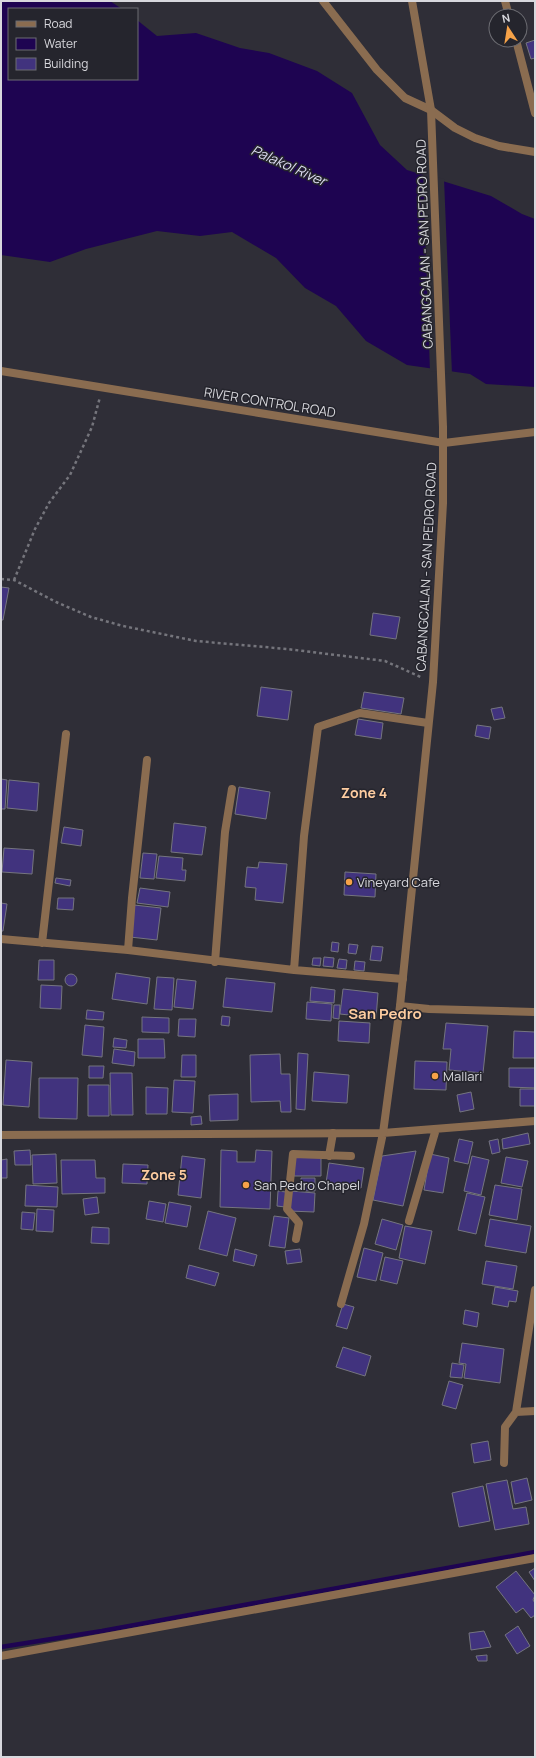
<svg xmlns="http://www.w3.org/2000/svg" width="536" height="1758" font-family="Manrope,sans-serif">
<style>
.water{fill:#1e0451}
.pier{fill:#2f2e37}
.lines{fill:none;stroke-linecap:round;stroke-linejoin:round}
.stream{stroke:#1e0451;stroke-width:4.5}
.building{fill:#41337e;stroke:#75757f}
.path{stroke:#75757c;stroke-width:2.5;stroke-dasharray:3 3;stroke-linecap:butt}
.service{stroke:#8a6c50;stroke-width:8}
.minor{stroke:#8a6c50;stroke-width:8}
.tertiary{stroke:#8a6c50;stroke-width:8}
.poi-dot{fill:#f6a248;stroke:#25252d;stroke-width:1.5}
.labels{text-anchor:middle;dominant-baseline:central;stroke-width:3;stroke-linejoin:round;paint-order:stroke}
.street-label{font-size:13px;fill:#d8d8dd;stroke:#25252d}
.poi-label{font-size:13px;fill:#d8d8dd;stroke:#25252d;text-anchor:start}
.water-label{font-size:14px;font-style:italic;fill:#deddf3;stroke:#25252d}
.neighbourhood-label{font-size:14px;font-weight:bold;fill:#fdcca0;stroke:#25252d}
.quarter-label{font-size:15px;font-weight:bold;fill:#fdcca0;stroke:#25252d}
</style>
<rect width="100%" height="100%" fill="#2f2e37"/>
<path class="water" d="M1,1H110L122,9H9V79H137V20L157,36L196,33L240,48L269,53L317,71L352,93L380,145L407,170L491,196L522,214L535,219V387L486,384L470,374L407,365L366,341L336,306L305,288L276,258L232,232L200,236L157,231L86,249L50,262L1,255Z"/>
<path class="pier" d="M423,173L444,179L452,374L430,371Z"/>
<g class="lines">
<path class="stream" d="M1,1647L102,1631L535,1552"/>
</g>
<path class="building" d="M535,40V58L531,59L526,43Z
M1,587L9,588L3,620H1Z
M373,613L400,617L396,639L370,635Z
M261,687L292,691L288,720L257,716Z
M364,692L404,698L401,714L361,708Z
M502,707L505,718L494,720L491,709Z
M358,719L383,723L381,739L355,735Z
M477,725L491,727L489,739L475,736Z
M1,779L7,780L5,809H1Z
M9,780L39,783L37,811L7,808Z
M239,787L270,792L266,819L235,814Z
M174,823L206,827L202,855L171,852Z
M64,827L83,830L81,846L61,843Z
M4,848L34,850L32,874L2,872Z
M143,853L157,854L154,879L140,878Z
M159,856L183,858L182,870H186L185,881L156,878Z
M259,862L287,864L283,903L255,900L256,888L245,887L247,867L258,868Z
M345,872L376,874L375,897L344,895Z
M56,878L71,880L70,886L55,883Z
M140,888L170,892L168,907L137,903Z
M58,898H74L73,910L57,909Z
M1,903L7,904L3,931H1Z
M134,905L161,908L157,940L130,937Z
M332,942L339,943L338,952L331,951Z
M349,944L358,945L356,954L348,953Z
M372,946L383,947L381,961L370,960Z
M324,957L334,958L333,967L323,966Z
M313,958H321L320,966L312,965Z
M339,959L347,960L346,969L337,968Z
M39,960H54V980H38Z
M355,961L365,962L364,971L354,970Z
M116,973L150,978L147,1004L112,999Z
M65 980a6 6 0 1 1 12 0a6 6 0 1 1-12 0Z
M157,977L174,978L172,1010L154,1009Z
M226,978L275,983L272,1012L223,1007Z
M177,979L196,981L193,1009L174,1007Z
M41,985L62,986L61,1009L40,1008Z
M311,987L335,990L334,1003L310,1001Z
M343,989L378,993L376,1018L340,1014Z
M307,1002L332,1004L331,1021L306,1019Z
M334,1005H340L339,1019L333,1018Z
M87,1010L104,1012L103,1020L86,1019Z
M222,1016L230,1017L229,1026L221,1025Z
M142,1017L169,1018V1033L142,1032Z
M179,1019H196L195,1037L178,1036Z
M339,1021L370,1023L369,1043L338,1041Z
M446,1023L488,1026L483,1073L449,1070L451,1049H443Z
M85,1025L104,1027L102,1057L82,1055Z
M514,1031L535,1032V1058H513Z
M114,1038L127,1040L126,1048L113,1047Z
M138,1039H164L165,1058H138Z
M114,1049L135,1052L134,1066L112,1063Z
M298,1053L308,1054L305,1110L296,1109Z
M280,1054L281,1074H290L291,1112H281L280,1101L251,1102L250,1055Z
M182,1055H196V1077H181Z
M6,1060L32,1062L29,1107L3,1105Z
M415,1061L447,1062L446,1090L414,1089Z
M89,1066H104L103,1078H89Z
M509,1068H535V1088L509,1087Z
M314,1072L349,1075L347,1103L312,1101Z
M110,1073H132L133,1115H111Z
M39,1078H78L77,1119L39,1118Z
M174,1080L195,1081L193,1113L172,1112Z
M88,1085H109V1116H88Z
M146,1087L168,1088L167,1114H146Z
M520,1089H535V1106H520Z
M471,1092L474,1109L460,1112L457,1095Z
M238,1094V1120L210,1121L209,1095Z
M201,1116L202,1124L191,1125V1117Z
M528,1133L530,1144L503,1149L502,1139Z
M459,1139L473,1142L468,1164L454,1161Z
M498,1139L500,1152L492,1154L489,1141Z
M30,1150L31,1165H15L14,1151Z
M221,1150L237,1151V1162H255L256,1150L272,1151L270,1209L220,1207Z
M416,1151L403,1206L373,1200L382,1156Z
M56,1154L57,1183L33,1184L32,1155Z
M430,1154L449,1158L443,1193L424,1190Z
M182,1156L205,1159L201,1198L178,1195Z
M295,1156L321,1157V1176H294Z
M472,1156L489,1160L481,1195L464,1191Z
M506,1157L528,1161L522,1187L501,1183Z
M7,1159V1178H1V1160Z
M61,1160H95L96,1178H105V1193L62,1194Z
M329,1163L364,1168L361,1188L326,1183Z
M123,1164L148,1165L147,1184L122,1183Z
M301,1178H315V1191H301Z
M26,1185L58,1187L57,1207L25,1206Z
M495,1185L522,1189L517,1220L489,1215Z
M278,1191L286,1192L285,1207L277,1206Z
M291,1191L315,1193L314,1212L289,1211Z
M467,1193L485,1197L476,1234L458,1230Z
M97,1197L99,1213L85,1215L83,1199Z
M149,1201L166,1204L163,1222L146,1219Z
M169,1202L191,1206L187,1227L165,1223Z
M37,1209L54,1210L53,1232L36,1231Z
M208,1211L236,1218L227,1256L199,1249Z
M22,1212L35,1213L33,1230L21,1229Z
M274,1216L289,1218L285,1248L269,1246Z
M382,1219L403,1225L396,1250L375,1244Z
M490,1219L531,1226L526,1253L485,1246Z
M405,1226L432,1231L425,1264L399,1258Z
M92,1227L109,1228V1244L91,1243Z
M364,1248L383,1253L376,1281L357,1277Z
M235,1249L257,1255L254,1266L233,1261Z
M300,1249L302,1262L287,1264L285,1251Z
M385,1257L403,1261L397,1284L380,1280Z
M486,1261L517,1266L513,1289L482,1284Z
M189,1265L219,1273L215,1286L186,1278Z
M495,1287L518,1291L516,1302L509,1301L508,1307L492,1304Z
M343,1304L354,1307L347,1329L336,1326Z
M465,1310L479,1313L477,1327L463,1324Z
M462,1343L504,1349L500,1383L464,1378L466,1364L459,1363Z
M343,1347L371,1356L365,1376L336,1367Z
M452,1363L464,1365L462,1378L450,1377Z
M449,1381L463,1385L456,1409L442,1405Z
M488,1441L491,1460L474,1463L471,1444Z
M527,1478L532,1500L515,1504L511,1482Z
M507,1480L513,1509L526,1507L529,1524L495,1530L486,1484Z
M483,1486L490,1521L459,1527L452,1493Z
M535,1568V1581L529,1572Z
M516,1571L535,1595L533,1600L535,1603V1615L531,1618L523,1608L516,1613L496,1587Z
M518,1626L530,1646L517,1654L505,1635Z
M484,1631L491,1647L471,1650L469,1633Z
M487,1655V1661H478L476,1656Z"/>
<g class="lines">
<path class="path" d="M1,579L14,580L56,602L91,617L123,626L196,641L287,649L385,661L423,678
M14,580L35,529L49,503L70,475L92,427L100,397"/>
<path class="service" d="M329,1156L333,1133
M296,1239L299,1223L287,1209L293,1154L351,1156"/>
<path class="minor" d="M323,1L377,70L405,98L431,110L455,128L475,138L499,146L535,152
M505,1L509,16
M516,40L535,113
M1,371L444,443L535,432
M1,939L128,950L294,970L403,979
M42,943L66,734
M128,950L132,898L147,760
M215,962L225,832L232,789
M294,970L304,836L318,727L360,713L428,723
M400,1006L429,1009L535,1012
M409,1221L436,1129
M341,1304L364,1224L383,1133L535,1121
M516,1412L535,1411
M504,1463L505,1427L516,1412L535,1290
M1,1656L535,1558"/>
<path class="tertiary" d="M1,1135L383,1133L400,1006L433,682L443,503V427L431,110L412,1"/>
</g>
<g class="poi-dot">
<circle cx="349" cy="882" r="4"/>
<circle cx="435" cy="1076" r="4"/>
<circle cx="246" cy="1185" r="4"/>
</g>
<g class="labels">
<g class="street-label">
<text transform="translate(424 244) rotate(-92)">CABANGCALAN - SAN PEDRO ROAD</text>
<text transform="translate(270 402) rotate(9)">RIVER CONTROL ROAD</text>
<text transform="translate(426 567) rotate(-87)">CABANGCALAN - SAN PEDRO ROAD</text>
</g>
<g class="poi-label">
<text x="357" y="882">Vineyard Cafe</text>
<text x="443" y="1076">Mallari</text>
<text x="254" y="1185">San Pedro Chapel</text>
</g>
<g class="water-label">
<text transform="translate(289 165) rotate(24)">Palakol River</text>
</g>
<g class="neighbourhood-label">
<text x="364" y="792">Zone 4</text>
<text x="164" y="1174">Zone 5</text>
</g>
<g class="quarter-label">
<text x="385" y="1013">San Pedro</text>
</g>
</g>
<rect width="536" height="1758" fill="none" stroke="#d8d8dd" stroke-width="4"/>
<rect x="8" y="8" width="130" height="72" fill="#25252d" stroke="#6d6d73"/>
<rect x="16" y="21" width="20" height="6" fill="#8a6c50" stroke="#6d6d73"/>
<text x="44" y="28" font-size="12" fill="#d8d8dd">Road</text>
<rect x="16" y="38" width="20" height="12" fill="#1e0451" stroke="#6d6d73"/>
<text x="44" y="48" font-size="12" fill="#d8d8dd">Water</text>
<rect x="16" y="58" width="20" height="12" fill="#41337e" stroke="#6d6d73"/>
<text x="44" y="68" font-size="12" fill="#d8d8dd">Building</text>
<g transform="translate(508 28) rotate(348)"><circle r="19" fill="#25252d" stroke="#6d6d73"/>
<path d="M0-3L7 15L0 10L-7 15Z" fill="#f6a248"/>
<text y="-6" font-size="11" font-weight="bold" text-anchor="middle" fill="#d8d8dd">N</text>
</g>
</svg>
